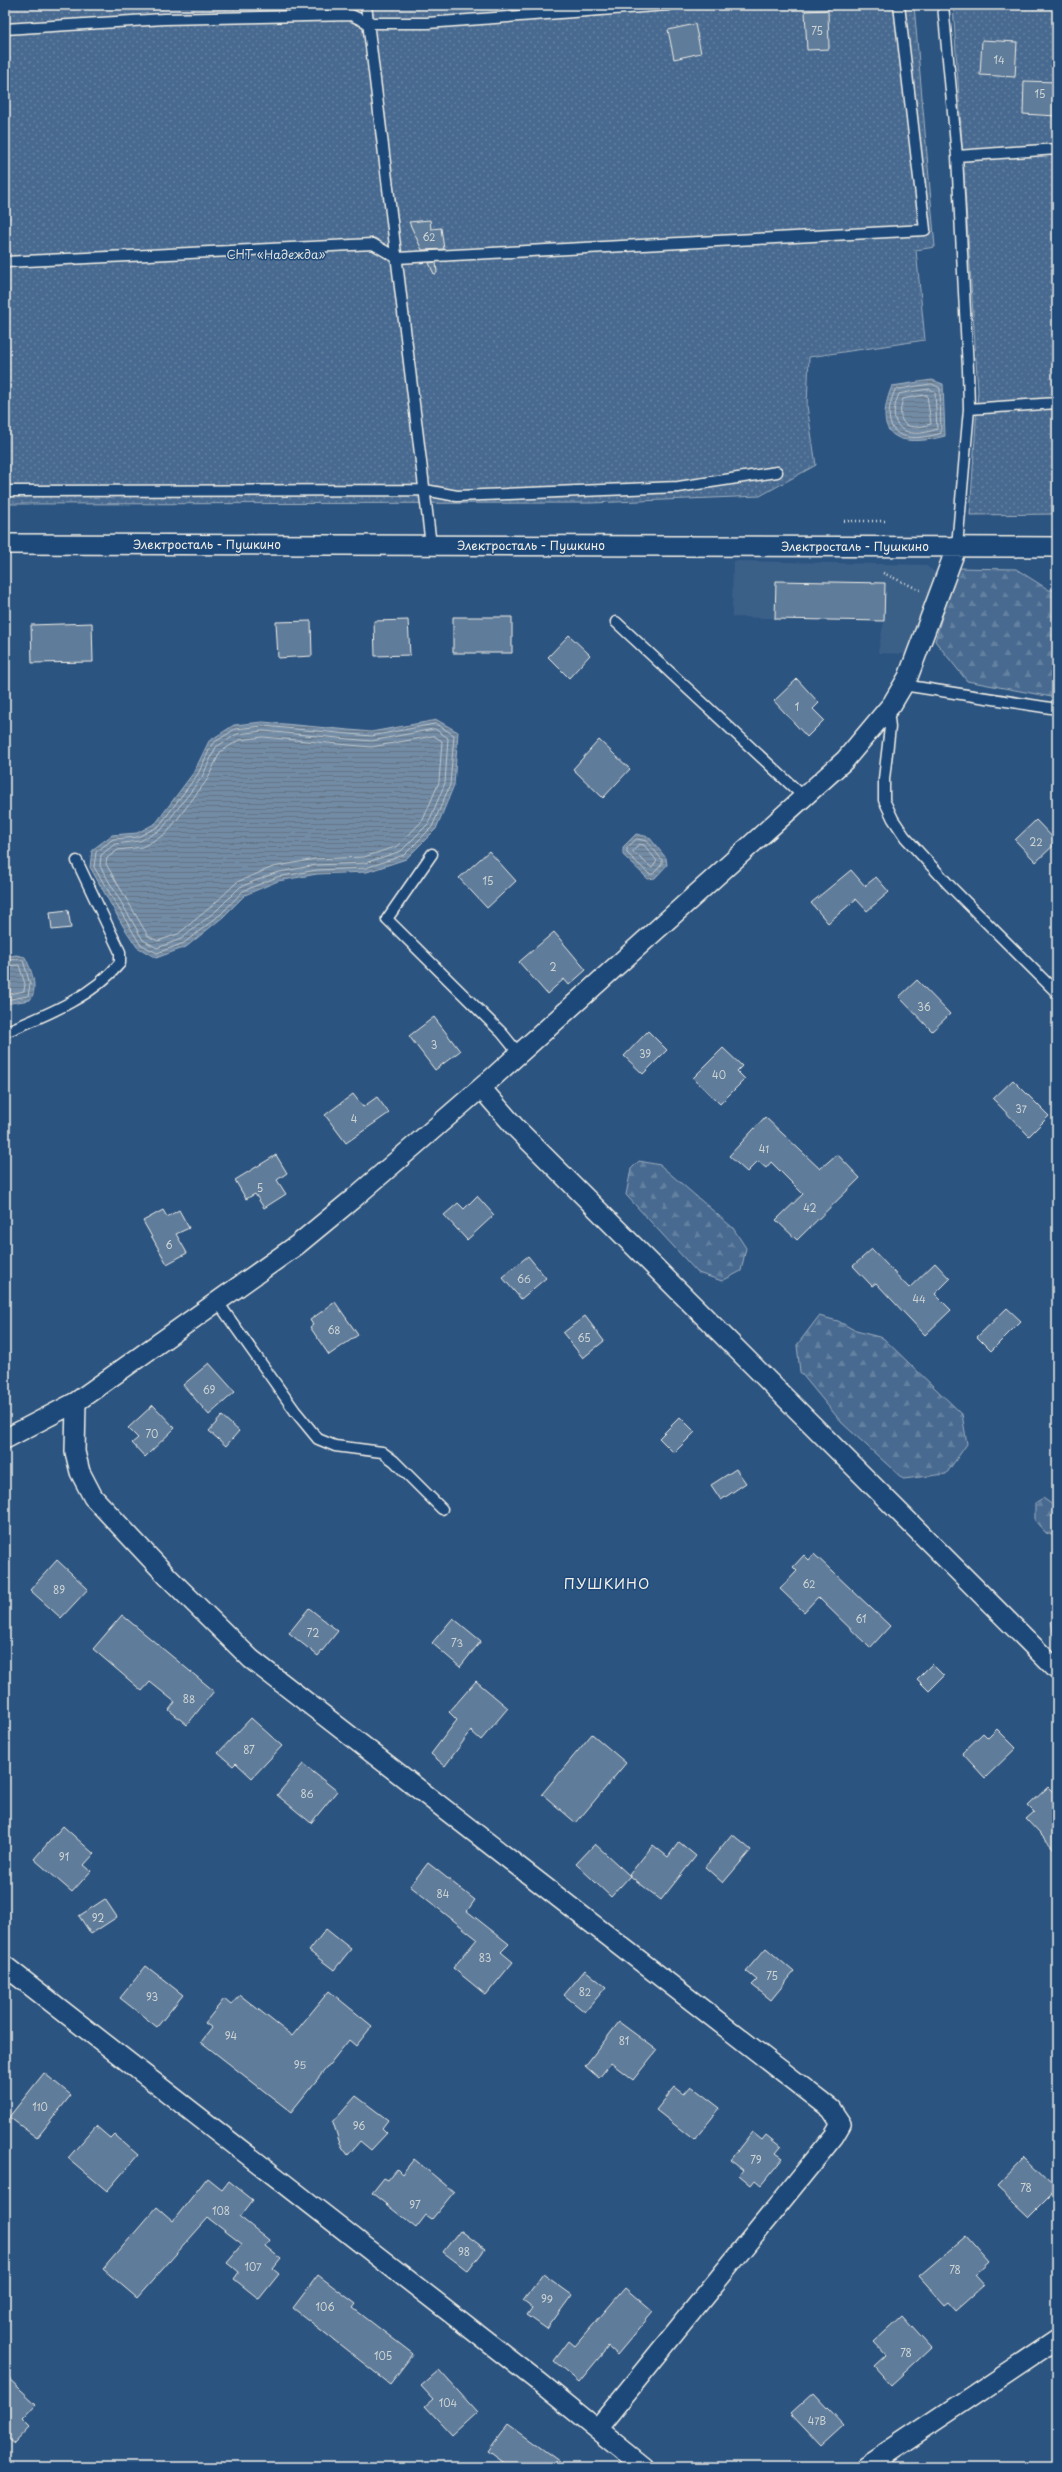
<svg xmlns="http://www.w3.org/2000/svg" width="1062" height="2472" font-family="'Playpen Sans',sans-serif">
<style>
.built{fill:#3b6088}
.forest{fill:url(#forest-firs);stroke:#9eaebc}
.garden{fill:url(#garden-dots);stroke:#9eaebc}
.water{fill:url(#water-rules);stroke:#a7b4c0}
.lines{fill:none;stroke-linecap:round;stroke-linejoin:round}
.shore{stroke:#c0c9ce;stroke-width:1}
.building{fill:#5e7b9a;stroke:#f4f1e8}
.lane-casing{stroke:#f4f1e8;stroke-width:13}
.street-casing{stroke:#f4f1e8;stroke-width:22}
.path{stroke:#f4f1e8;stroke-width:2.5;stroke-dasharray:1 3;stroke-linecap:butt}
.lane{stroke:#1f4a7a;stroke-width:10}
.street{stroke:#1f4a7a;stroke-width:19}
.labels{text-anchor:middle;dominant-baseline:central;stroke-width:3;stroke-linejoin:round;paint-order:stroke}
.number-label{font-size:10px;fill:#ced4d4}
.park-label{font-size:12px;fill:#dadddb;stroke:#1f4a7a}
.street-label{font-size:12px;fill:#f4f1e8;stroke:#1f4a7a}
.quarter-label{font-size:14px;letter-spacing:1px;fill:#f4f1e8;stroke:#1f4a7a}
</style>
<defs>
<pattern id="forest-firs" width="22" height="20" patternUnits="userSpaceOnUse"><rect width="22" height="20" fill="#496b90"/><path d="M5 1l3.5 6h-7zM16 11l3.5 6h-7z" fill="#6481a0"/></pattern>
<pattern id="garden-dots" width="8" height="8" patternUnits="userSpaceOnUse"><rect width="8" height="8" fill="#496b90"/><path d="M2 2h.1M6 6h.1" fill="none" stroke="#6481a0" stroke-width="1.8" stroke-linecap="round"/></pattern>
<pattern id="water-rules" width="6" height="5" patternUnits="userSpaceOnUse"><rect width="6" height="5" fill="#738ca6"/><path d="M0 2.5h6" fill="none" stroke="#647484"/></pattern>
</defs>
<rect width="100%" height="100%" fill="#2c5481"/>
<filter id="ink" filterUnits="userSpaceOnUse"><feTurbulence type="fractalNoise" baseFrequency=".025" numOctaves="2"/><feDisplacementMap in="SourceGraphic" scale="8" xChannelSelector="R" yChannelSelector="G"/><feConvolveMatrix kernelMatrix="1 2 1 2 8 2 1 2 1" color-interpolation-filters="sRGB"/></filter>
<g filter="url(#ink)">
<path class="built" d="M733,561L925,565L940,576L907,654L878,653L884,621L732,617Z"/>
<path class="forest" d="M956,568L1016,569L1049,590H1057V698L967,681L935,641Z
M639,1161L660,1165L733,1228L746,1248L741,1271L722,1281L698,1273L626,1195L631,1169Z
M819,1316L838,1321L856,1331L883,1338L962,1414L967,1444L946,1474L903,1479L842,1423L800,1372L797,1345Z
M1043,1498L1057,1508V1537L1046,1533L1035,1521V1503Z
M1057,1617V1650L1051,1622Z"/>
<path class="garden" d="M5,5H914L935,247L916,250L925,340L809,357L807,406L816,465L760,496L591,503L5,504Z
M953,5H1057V514L970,515L978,391Z"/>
<path class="water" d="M932,380L943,384L945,436C900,448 871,438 892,386Z
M437,720L458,732L454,785L436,829L406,859L367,872L317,874L278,881L245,895L223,917L186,947L156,958L137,947L123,926L90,867L92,850L112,835L137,833L156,823L194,772L209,741L234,725L263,722L371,732Z
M636,834L649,837L666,858L667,865L655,878L648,879L623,855V847Z
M16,955L25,957C31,969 39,988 30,1000L5,1004V957Z"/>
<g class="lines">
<path class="shore" d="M932,384L940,388L941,433C936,435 929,436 923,437C888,442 883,417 895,390Z
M930,389L935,392L937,429C906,441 884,427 899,394Z
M927,395L931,424C907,432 895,424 903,399Z
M436,724L454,735L450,785L432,827L404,855L366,868L317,870L277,877L243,891L221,914L184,943L157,953L140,944L94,867L96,852L113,839L138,837L159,826L198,774L212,744L235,729L263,726L371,736Z
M435,729L448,738L445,783L428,824L401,851L365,863L316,865L275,873L240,887L217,910L181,939L157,948L143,940L100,866L101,855L115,844L140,841L162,829L202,777L216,747L237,734L263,731L371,741Z
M434,736L442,741L439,782L423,820L398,846L364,857L315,859L273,867L237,882L213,905L178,934L158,941L148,936L106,864L107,858L118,850L142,847L166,834L207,780L220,752L239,740L263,737L371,747Z
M637,839L647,841L662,860V864L653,874H649L627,853V848Z
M639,844L644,845L657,861L652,868L633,852Z
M5,961L16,959L23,960L30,984L28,996L5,1000
M5,966L19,965L25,984L24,991L5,995"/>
</g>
<path class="building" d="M828,10L829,49L807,50L805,11Z
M695,24L701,53L674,59L668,30Z
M982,40L1017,42L1015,77L980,75Z
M1024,81L1057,82V116L1023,114Z
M430,220L431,229L441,228L444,249L422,250L409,222Z
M436,262L437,273L434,274L429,263Z
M776,581L885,583L884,621L775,619Z
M453,617H512V653H453Z
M408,620L410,655L375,656L374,621Z
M311,621L312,656L278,658L276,622Z
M92,623L93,662L32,663L31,625Z
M569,635L590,655L569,678L548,657Z
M797,679L819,703L813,709L824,720L807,737L774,701Z
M599,740L630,769L603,798L573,769Z
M1036,820L1057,842L1036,862L1015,840Z
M489,851L516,881L487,908L459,878Z
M851,870L865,886L876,877L889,892L867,911L856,899L828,923L811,903Z
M68,910L71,928L52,930L50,912Z
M554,932L586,970L569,985L564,979L547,994L519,962Z
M917,980L950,1014L932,1031L899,997Z
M434,1017L460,1051L435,1070L409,1036Z
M648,1031L667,1050L643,1074L624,1056Z
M723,1048L742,1066L737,1071L745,1079L720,1104L693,1078Z
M1013,1080L1049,1116L1029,1136L993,1099Z
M353,1094L363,1107L377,1097L389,1113L346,1143L325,1115Z
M765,1117L820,1169L837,1154L860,1178L797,1240L776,1220L803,1194L771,1162L766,1168L758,1161L747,1172L729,1156Z
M276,1155L287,1173L277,1180L286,1194L264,1208L255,1194L246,1199L235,1180Z
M477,1196L494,1215L467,1240L444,1215L458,1203L464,1209Z
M163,1210L167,1217L179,1210L189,1228L176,1234L187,1253L167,1264L143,1221Z
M872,1249L909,1288L935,1263L950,1279L935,1294L951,1310L925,1335L876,1283L872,1286L853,1266Z
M528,1256L546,1278L521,1299L502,1277Z
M335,1302L358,1335L329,1355L310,1327L313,1325L310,1320Z
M1007,1308L1021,1321L991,1351L977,1337Z
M585,1316L604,1341L583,1358L563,1333Z
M209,1363L235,1392L209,1415L183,1385Z
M153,1405L175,1428L145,1457L132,1443L138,1438L128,1428Z
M222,1416L239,1431L226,1446L209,1431Z
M680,1417L695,1432L674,1453L659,1438Z
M736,1469L746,1483L721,1500L711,1485Z
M814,1554L890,1626L870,1648L818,1597L804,1612L780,1589L797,1571L793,1567L804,1555L809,1560Z
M57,1560L88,1589L61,1618L30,1590Z
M309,1608L338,1631L318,1656L289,1633Z
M122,1615L214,1691L187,1725L169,1710L175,1702L150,1682L142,1691L93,1649Z
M453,1618L481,1641L460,1667L432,1643Z
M932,1664L944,1676L929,1691L917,1679Z
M476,1681L508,1708L481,1740L471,1731L445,1766L431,1754L457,1720L449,1712Z
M251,1718L282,1746L252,1778L236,1763L233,1766L218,1753Z
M997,1729L1016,1748L985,1778L962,1753L983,1733L988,1738Z
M592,1734L626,1763L576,1823L542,1794Z
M303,1764L337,1791L311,1823L277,1795Z
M1048,1787L1057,1796V1852L1026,1819L1034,1812L1028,1806Z
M63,1826L94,1854L84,1865L91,1871L72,1892L34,1859Z
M732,1834L751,1850L723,1883L705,1867Z
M679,1842L696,1856L661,1900L629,1875L653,1845L668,1857Z
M595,1844L630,1876L611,1897L576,1864Z
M428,1863L475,1900L467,1911L509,1944L501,1952L513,1962L486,1995L453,1968L477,1939L410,1886Z
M105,1899L117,1917L91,1934L79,1916Z
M326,1929L351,1949L334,1970L309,1951Z
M766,1948L794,1972L771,2000L752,1985L757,1980L746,1971Z
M146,1966L183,1995L157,2027L120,1998Z
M585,1970L606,1987L585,2012L564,1995Z
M329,1991L372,2026L356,2046L349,2040L291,2112L201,2042L212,2028L205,2023L224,1999L231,2005L240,1995L292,2036Z
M619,2022L657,2050L633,2080L611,2063L599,2078L585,2066Z
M44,2073L71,2095L37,2138L9,2117Z
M691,2086L720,2108L694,2140L656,2110L675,2087L684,2094Z
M356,2096L388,2120L382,2128L387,2133L371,2150L360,2141L348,2155L340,2144L333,2122Z
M96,2126L111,2139L115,2135L138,2155L107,2191L68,2158Z
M752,2132L762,2140L766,2135L781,2147L776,2153L783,2158L761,2185L755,2180L751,2185L739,2175L743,2170L730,2160Z
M1024,2158L1056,2189L1029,2216L997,2186Z
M414,2159L454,2192L432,2219L426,2215L416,2228L372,2193L384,2178L388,2180L397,2169L402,2174Z
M207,2178L222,2190L229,2181L253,2200L240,2217L269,2240L265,2246L281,2259L273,2269L279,2274L259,2299L234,2279L239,2272L227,2262L242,2244L208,2218L137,2298L103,2269L157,2207L173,2221Z
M460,2230L485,2249L468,2271L443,2252Z
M966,2236L989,2262L975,2275L984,2285L956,2310L949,2302L945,2305L919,2276Z
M543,2274L572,2295L547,2329L527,2315L532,2308L523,2301Z
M318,2275L356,2304L353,2308L413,2354L390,2384L293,2308Z
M625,2288L653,2312L617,2355L608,2347L579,2382L554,2361L569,2341L575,2346Z
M902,2316L931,2348L891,2385L874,2366L886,2355L874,2342Z
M439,2370L477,2412L452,2435L425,2406L433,2399L421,2386Z
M5,2375L36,2404L22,2419L30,2427L14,2444L5,2437Z
M813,2393L844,2426L821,2447L790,2414Z
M508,2424L567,2467H510L488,2451Z"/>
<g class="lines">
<defs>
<path id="lane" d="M366,5L431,545
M943,5L957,156L968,369L969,409L957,546
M5,29L164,19L351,15L368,23H427L668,5
M957,156L1057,149
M5,262L373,244L397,258L925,230L899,5
M969,409L1057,403
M5,491L425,490L457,496L678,487L777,472
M616,622L804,797
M903,685L1057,709
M888,710L890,727L884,779V800L893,819L905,837L949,885L1057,993
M432,854L387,919L502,1033L519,1054
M5,1032C46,1015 91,998 120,963V952L77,861
M217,1301L295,1411L318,1439L335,1446L382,1452L394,1461L442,1509"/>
<path id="street" d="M5,544L1057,547
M481,1088L515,1127L1057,1670
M76,1402L75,1452L80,1472L93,1497L168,1577L251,1659L831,2109L841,2124L834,2136L597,2429
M5,1439L76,1402L297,1245L354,1198L490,1080L845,760L892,704L908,677L957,546
M5,1966L539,2382L644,2467
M866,2467L1057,2339"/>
</defs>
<use href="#lane" class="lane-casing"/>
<use href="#street" class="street-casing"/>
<path class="path" d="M844,521H885
M883,573L920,590"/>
<use href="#lane" class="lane"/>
<use href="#street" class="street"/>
</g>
</g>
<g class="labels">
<g class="number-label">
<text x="817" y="30">75</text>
<text x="999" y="59">14</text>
<text x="1040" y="93">15</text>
<text x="429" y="236">62</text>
<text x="797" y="706">1</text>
<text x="1036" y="841">22</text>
<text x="488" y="880">15</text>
<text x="553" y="966">2</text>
<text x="924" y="1006">36</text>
<text x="434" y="1044">3</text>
<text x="645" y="1053">39</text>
<text x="719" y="1074">40</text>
<text x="1021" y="1108">37</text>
<text x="354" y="1118">4</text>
<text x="764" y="1148">41</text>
<text x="260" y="1187">5</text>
<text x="810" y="1207">42</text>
<text x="169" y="1244">6</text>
<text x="524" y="1278">66</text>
<text x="919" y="1298">44</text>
<text x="334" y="1329">68</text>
<text x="584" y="1337">65</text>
<text x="209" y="1389">69</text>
<text x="152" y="1433">70</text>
<text x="809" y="1583">62</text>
<text x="59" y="1589">89</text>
<text x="861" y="1618">61</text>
<text x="313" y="1632">72</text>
<text x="457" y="1642">73</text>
<text x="189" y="1698">88</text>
<text x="249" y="1749">87</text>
<text x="307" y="1793">86</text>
<text x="64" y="1856">91</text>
<text x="443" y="1893">84</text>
<text x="98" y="1917">92</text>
<text x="485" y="1957">83</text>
<text x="772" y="1975">75</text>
<text x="585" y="1991">82</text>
<text x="152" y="1996">93</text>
<text x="231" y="2035">94</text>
<text x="624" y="2040">81</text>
<text x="300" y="2064">95</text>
<text x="40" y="2106">110</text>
<text x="359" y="2125">96</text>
<text x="756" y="2159">79</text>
<text x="1026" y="2187">78</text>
<text x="415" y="2204">97</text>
<text x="221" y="2210">108</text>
<text x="464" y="2251">98</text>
<text x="253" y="2266">107</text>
<text x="955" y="2269">78</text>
<text x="547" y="2298">99</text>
<text x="325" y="2306">106</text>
<text x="906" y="2352">78</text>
<text x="383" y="2355">105</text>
<text x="448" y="2402">104</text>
<text x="817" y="2420">47В</text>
</g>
<g class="park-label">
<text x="276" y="254">СНТ «Надежда»</text>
</g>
<g class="street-label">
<text x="207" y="544">Электросталь - Пушкино</text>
<text x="531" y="545">Электросталь - Пушкино</text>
<text x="855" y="546">Электросталь - Пушкино</text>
</g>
<g class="quarter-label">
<text x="607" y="1583">ПУШКИНО</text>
</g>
</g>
<rect width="1062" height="2472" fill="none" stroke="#1f4a7a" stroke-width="20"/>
<rect x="10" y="10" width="1042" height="2452" fill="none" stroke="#f4f1e8" stroke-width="1.5" filter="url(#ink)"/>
</svg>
